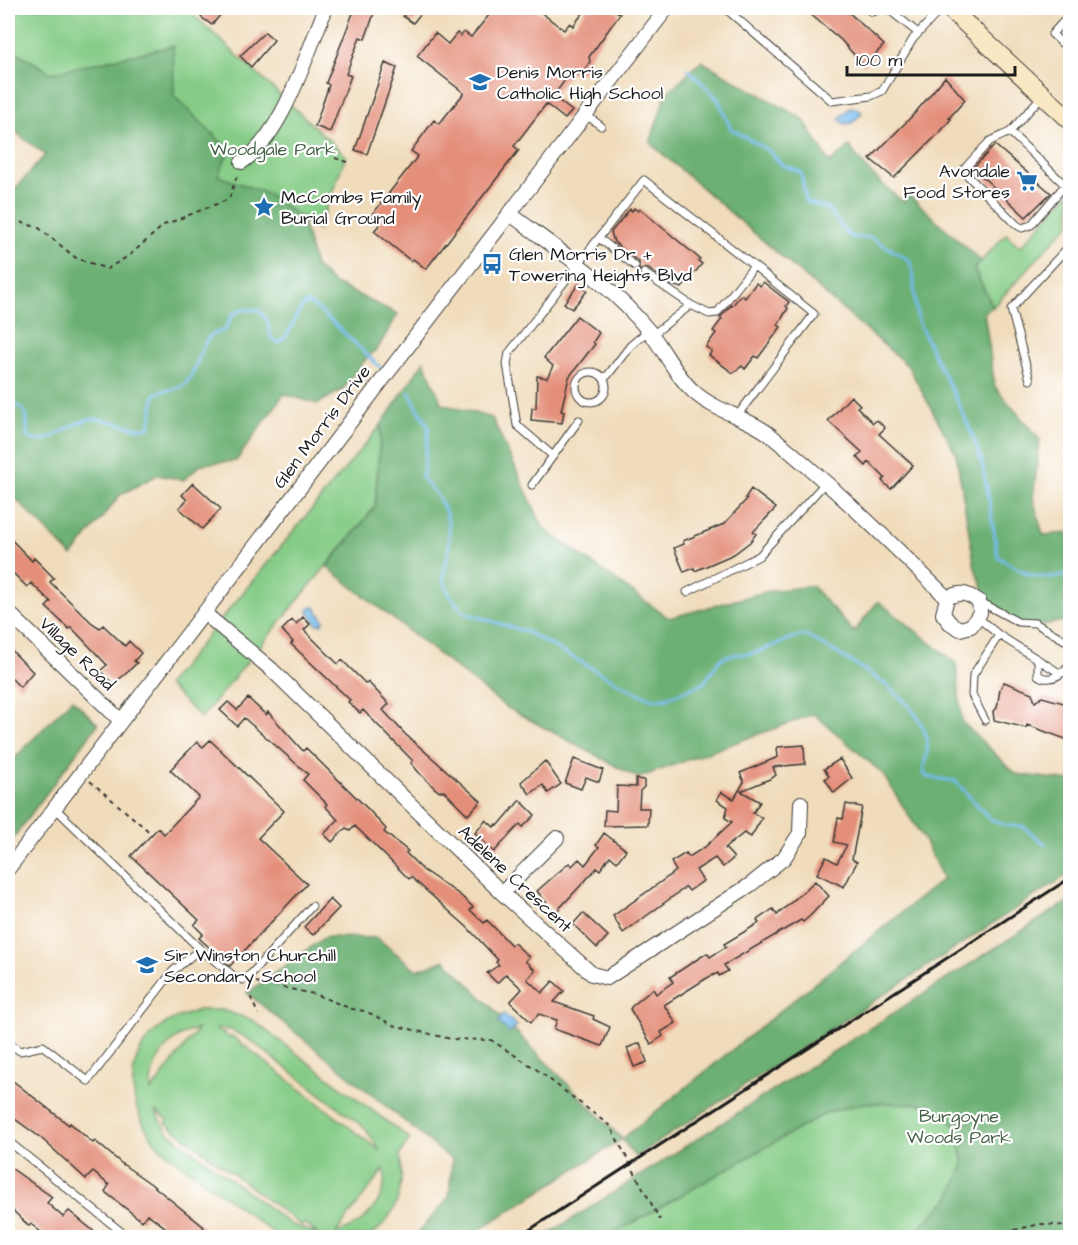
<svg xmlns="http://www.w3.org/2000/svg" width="1078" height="1245" font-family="'Architects Daughter',sans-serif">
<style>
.green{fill:#85cc86;stroke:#507451;stroke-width:1.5;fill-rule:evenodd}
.forest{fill:#6cb073;stroke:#446648;stroke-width:1.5}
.water{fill:#76bced;stroke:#496c84;stroke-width:1.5}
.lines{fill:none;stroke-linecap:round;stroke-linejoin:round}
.stream{stroke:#76bced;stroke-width:3}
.building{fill:#e48f7a}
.service-casing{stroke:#3c3934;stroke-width:9}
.minor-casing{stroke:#3c3934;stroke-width:16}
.secondary-casing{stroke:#3c3934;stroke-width:20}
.path{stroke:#3c3934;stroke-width:2;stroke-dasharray:4.5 4.5;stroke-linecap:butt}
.service{stroke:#fff;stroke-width:7}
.minor{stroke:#fff;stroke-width:14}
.secondary{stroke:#fae7c3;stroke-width:18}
.rail{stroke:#1c1c1c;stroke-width:3}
.labels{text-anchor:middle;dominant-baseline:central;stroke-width:4.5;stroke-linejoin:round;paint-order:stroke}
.poi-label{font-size:18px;fill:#1c1c1c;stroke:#fff;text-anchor:start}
.park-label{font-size:18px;fill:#466246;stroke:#fff}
.street-label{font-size:18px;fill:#1c1c1c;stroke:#fff}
</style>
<rect width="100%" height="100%" fill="#fff"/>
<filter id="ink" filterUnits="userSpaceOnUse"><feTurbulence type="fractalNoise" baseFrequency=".0167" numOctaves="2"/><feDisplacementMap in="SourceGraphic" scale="12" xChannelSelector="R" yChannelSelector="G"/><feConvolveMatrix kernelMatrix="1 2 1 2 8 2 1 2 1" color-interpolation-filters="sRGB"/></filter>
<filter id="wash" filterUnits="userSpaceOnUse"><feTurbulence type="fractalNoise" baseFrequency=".008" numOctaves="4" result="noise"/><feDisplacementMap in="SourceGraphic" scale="24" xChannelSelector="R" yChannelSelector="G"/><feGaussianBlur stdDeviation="1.35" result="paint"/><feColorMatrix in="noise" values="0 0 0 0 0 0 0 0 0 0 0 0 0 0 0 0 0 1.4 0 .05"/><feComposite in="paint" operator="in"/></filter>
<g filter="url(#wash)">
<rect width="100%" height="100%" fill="#f0dcbb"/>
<path class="green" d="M8,8H186L346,156L318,230L266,193L217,176L229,150L173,96L172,47L51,73L8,47Z
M1070,192V223L993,307L974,269L1006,234L1020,247Z
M381,425L375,507L201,718L167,685Z
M1035,940L1070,1237L598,1238Z
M199,1010H222L252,1020L410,1139L400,1154C404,1191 399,1213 370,1237H279L160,1148C126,1109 119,1053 168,1022C177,1017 189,1014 199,1010ZM216,1028L231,1030L247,1038L365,1128L380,1151L232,1036L230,1038ZM198,1029L151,1091C149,1062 170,1035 198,1029ZM155,1110L168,1120L166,1123L302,1226L304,1223L318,1234L290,1224L168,1132ZM384,1169C389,1199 364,1226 336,1233Z"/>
<path class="forest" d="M173,46L174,96L229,150L218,176L266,193L302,219L315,266L333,283L398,314L378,348L364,361L343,389L318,404L284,394L236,461L201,464L184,480L157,475L120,495L72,556L8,491V197L45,155L8,126V47L51,73Z
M701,61L803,119L830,163L850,146C863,169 883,185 903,202L909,195L981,261L974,269L993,307L984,312L995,387L1040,440L1033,498L1043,535L1070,533V620L1025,628L991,607L975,568L956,454L908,366L650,143L666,94Z
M424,361L442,404L492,418L544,529L669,618L769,591L812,586L854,632L878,601L956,663L962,722L1016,774L1070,781V873L635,1157L622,1139L468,1237H414L449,1198L452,1160L247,993L325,937L377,938L417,970L445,960L622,1139L943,879L923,838L882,773L814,714L638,778L506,707L327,567L375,507L381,425Z
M72,699L98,724L8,845V765Z
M1070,900V1237H911L950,1197L964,1164L955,1125L927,1104L865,1103L828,1112L608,1237H544Z"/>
<path class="water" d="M850,108H857L862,113L852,123L845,124L839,119Z
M311,607H315L324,620L322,624H317L307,611Z
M504,1014L517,1026L509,1033L498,1022Z"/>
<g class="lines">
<path class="stream" d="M688,69L718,99L731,129L768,150L782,165L801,172L806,202L828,209L848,235L855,238L870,237L909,260C917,273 912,304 919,323C938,368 966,410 980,457C989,489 992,524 998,557C1027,575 1036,581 1070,575
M409,392L429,428L422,479C447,502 452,521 448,554C447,562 442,575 444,582C447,592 458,607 465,613L527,632L633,691L656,700L670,697L702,684C711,677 712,666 721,659C729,653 743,655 753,653C772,649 786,637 806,635C844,659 912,690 926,735C930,747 925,760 923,772L927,777L955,781L989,818L1007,826H1022L1045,844
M8,400C30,411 27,413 27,437C48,450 69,421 91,419C110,417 139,434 150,426L155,394C164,388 177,392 185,384C198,371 198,350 209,337C213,332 220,334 225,329L233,314L246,309L259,310L267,320L271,338L278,343C294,335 292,313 307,303C316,303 368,357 381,368"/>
</g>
<g id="blocks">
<path class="building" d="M208,8H226L212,25L201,17Z
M355,8H376L365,39L360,37L346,74L351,76L330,132L315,126L329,85L326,83Z
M410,8H425L413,23L403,16Z
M495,8H519L525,12L529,8H535L564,30L570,23L573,26L587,8H612L620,14L589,57L590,62L582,73L576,74L572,71L553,96L572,111L565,119L546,104L514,146L519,150L426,269L413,259L411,261L374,231L380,224L371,216L418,156L411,151L434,120L439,124L464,93L417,56L435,33L448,44L457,33L461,36L464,32L471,37Z
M803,8H844L884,45L864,66L841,40Z
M265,32L274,40L251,67L240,56Z
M385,63L397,68L367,154L355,150Z
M945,77L965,100L949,118L951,119L941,131L894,178L870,159L915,113Z
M995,145L1051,193L1026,217L973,168Z
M634,208L638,211L640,209L700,259L698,261L702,264L682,288L672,285L647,268L639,271V262L614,242L611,232L630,209L632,211Z
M763,282L789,302L786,306L788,308L778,325L781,327L758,358L755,356L745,369L742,366L733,373L709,355L712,351L706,347L716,333L713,331L722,319L720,318L731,305L732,306L741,295L745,298L756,283L760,286Z
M579,284L587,291L572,309L564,303Z
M577,316L599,333L593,342L595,344L569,377L561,411L564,412L562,423L531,420L532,408H536L537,376L547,378L553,366L544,358Z
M851,396L860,405L857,407L873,423L877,420L885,428L879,434L913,465L891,489L882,481L885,478L869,462L866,466L857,457L862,452L828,421Z
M193,483L221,509L202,529L179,508L187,500L182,495Z
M751,489L776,508L753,532L756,534L750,542L734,554L695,571L694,568L684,572L674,548L684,544L683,541L724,524L747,499L745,498Z
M8,536L32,561L34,558L54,578L50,582L92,623L100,628L103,625L125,646L129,641L141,653L134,661L137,663L123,676L113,684L100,671L107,665L71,627L69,629L46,607L51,602L31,583L27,587L8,568Z
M303,617L310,624L304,630L338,664L342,660L366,684L368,682L389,704L383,710L405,734L481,801L468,815L444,791H438L420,774L411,763L413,761L363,710L360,713L348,702L350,700L291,644L293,642L282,630L292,620L296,624Z
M8,647L33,672L20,687L8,675Z
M1004,682L1032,693L1035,702L1042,697L1071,705V741L1027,725L1026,728L994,720L993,711L997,708L1000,689Z
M248,698L266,715L268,712L303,751L306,748L369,810L386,829L384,832L408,851L406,853L423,870L460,895L473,907L470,910L484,923L487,920L511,945L514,943L529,957L525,961L535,970L527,979L542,993L553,981L564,991L554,1002L594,1016L593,1019L610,1027L602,1046L554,1029L557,1020L539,1014L531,1022L510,1002L522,989L506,974L497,983L487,973L499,965L496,962L498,960L467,927L411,877L409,879L355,826L350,831L346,828L332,842L324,834L338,820L325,806L327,804L303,780L308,774L244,718L237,726L220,710L228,702L237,710Z
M210,740L284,811L258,838L307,884L230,966L199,938L203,934L194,925L199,920L131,856L158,828L164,834L199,797L170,770L197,742L203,747Z
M804,745L805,764L773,767L776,775L772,778L741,791L760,802L753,813L762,818L751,837L744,833L725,848L734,858L723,867L715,858L696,870L703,881L689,891L686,887L623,933L613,916L676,871L671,862L686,853L689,857L705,847L732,822L725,818L728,807L717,800L721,792L734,799L744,782L740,773L778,757L777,747Z
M574,759L603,770L599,782L586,777L581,789L565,783Z
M840,759L852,778L834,793L825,779L829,776L824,769Z
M545,761L561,784L548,793L543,785L530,794L521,782Z
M636,779L644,780V787L640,791L639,808H649L648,825L604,826L605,810L616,811L617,786L636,787Z
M520,800L535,815L523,827L520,824L494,852L475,833L486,820L494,827L496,824L498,826Z
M846,804L862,807L852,859L857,862L844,887L817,874L826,857L837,863L847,845L834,842L838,818L843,819Z
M604,833L626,850L617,862L610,856L600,870L597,868L555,913L537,891L569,863L572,866L579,859L585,865L599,847L596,845Z
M815,881L829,896L810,916L803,922L801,920L724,965L728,971L719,976L718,973L707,978L664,1005L676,1023L661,1032L663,1036L651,1044L630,1009L632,1006L653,989L656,994L673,982L670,977L693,962L707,953L710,957L726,947L724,944L759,923L757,920L773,909L777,915Z
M330,899L339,908L313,935L304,927Z
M583,913L608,936L597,948L573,924Z
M640,1043L647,1062L634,1067L627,1048Z
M8,1077L69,1125L70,1123L93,1143L95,1141L121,1163L151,1184L204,1227L201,1231L209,1238H159L166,1228L149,1215L147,1214L142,1221L105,1192L109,1185L93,1172L86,1179L41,1138L8,1114Z
M8,1166L52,1197L47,1203L63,1217L69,1211L102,1238H48L31,1224L29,1226L8,1206Z"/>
</g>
</g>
<g filter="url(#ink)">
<use href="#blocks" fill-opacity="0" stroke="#3c3934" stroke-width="1.5"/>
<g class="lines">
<defs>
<path id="service" d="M725,8L832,101L871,96L882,91L913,39L942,8
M866,8L872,12L883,8
M887,8L918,33
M1070,14L1052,34L1070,51
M1041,97L1010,132L1065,185L1070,178
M585,114L601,126
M1010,132L990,141L964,169L968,176L1017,225L1022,228L1031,225L1065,185
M600,239L635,266
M644,273L691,305
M652,335L691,305L709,314L717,313L754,266L814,314L737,416
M576 387a15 15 0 1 1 30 0a15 15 0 1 1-30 0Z
M603,378L608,375L630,346L649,330
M1030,380L1011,309L1070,245
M553,456L579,420
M532,485L553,456L517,425L507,364L509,353L644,180L754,266
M687,592L759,556L825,483
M979,601L1018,622L1035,623L1070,643
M977,617L999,635L1058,672H1064L1070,664
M1038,660V675C1045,681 1055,678 1062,673
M985,720L972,695L973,675L999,635
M55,808L200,949L235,977L243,980L252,973L312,906
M8,1043L20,1051L43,1046L88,1081L173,971L200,949
M8,1141L129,1238"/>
<path id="minor" d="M242,162C284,134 306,54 326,8
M509,213C556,249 610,283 648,330C664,349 675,375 694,392C716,412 747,417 769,434C832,485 889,541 947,598L943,614L950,623L960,629L971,626L980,613L979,601C966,593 961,591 947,598
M8,612L121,721
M204,613L271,669L502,893L592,974L607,978L750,885L784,858L800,833L801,803
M8,869L667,8
M502,893L557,838"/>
<path id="secondary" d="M949,8L1070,120"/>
</defs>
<use href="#service" class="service-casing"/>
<use href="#minor" class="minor-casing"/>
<use href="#secondary" class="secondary-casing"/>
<path class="path" d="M335,158L351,163
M8,212L11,219L39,228L76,258L107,269L130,255L164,225L229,199L238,173
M90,781L152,834
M256,982L314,994L352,1009L365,1011L393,1025L451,1039L491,1040L536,1069L610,1126L660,1220
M247,989L258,1014
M979,1238L1040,1224L1070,1226"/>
<use href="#service" class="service"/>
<use href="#minor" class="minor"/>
<use href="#secondary" class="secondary"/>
<path class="rail" d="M517,1238L1070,878"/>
</g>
</g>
<defs>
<symbol id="school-bare" viewBox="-9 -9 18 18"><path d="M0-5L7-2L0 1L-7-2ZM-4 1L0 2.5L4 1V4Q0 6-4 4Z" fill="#1f6fb2" stroke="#fff" stroke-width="2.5" paint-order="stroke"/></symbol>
<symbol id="supermarket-bare" viewBox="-9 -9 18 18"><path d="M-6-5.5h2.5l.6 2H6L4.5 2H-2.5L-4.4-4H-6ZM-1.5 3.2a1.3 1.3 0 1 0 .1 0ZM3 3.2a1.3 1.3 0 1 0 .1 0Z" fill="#1f6fb2" stroke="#fff" stroke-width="2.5" paint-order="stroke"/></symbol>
<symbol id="sight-bare" viewBox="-9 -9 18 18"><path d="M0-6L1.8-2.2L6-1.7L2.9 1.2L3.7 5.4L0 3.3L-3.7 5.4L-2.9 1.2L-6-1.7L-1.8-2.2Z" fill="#1f6fb2" stroke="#fff" stroke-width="2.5" paint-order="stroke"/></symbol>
<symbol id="bus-bare" viewBox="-9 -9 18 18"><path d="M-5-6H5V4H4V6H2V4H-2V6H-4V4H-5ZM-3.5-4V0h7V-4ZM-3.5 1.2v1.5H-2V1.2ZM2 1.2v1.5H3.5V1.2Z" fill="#1f6fb2" stroke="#fff" stroke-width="2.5" paint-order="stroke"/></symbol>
</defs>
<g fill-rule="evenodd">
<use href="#school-bare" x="465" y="67" width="30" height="30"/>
<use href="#supermarket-bare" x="1012" y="166" width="30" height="30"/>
<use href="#sight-bare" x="249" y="192" width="30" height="30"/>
<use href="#bus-bare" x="477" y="249" width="30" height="30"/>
<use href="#school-bare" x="132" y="950" width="30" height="30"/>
</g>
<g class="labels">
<g class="poi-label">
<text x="497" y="72">Denis Morris<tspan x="497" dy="21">Catholic High School</tspan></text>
<text x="1010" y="171" text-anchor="end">Avondale<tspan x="1010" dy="21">Food Stores</tspan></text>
<text x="281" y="197">McCombs Family<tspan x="281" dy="21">Burial Ground</tspan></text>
<text x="509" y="254">Glen Morris Dr +<tspan x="509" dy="21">Towering Heights Blvd</tspan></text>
<text x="164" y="955">Sir Winston Churchill<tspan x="164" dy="21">Secondary School</tspan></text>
</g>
<g class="park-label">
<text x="273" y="149">Woodgale Park</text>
<text x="959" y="1116">Burgoyne<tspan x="959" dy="21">Woods Park</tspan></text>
</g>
<g class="street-label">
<text transform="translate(322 427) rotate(-53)">Glen Morris Drive</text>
<text transform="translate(77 654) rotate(44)">Village Road</text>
<text transform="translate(515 879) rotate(43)">Adelene Crescent</text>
</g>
</g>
<rect width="1078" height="1245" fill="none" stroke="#fff" stroke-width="30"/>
<path d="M847 66v9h168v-9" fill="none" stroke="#1c1c1c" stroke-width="3"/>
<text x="856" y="66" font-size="18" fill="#1c1c1c" stroke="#ffffff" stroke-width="4.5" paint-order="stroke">100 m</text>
</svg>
